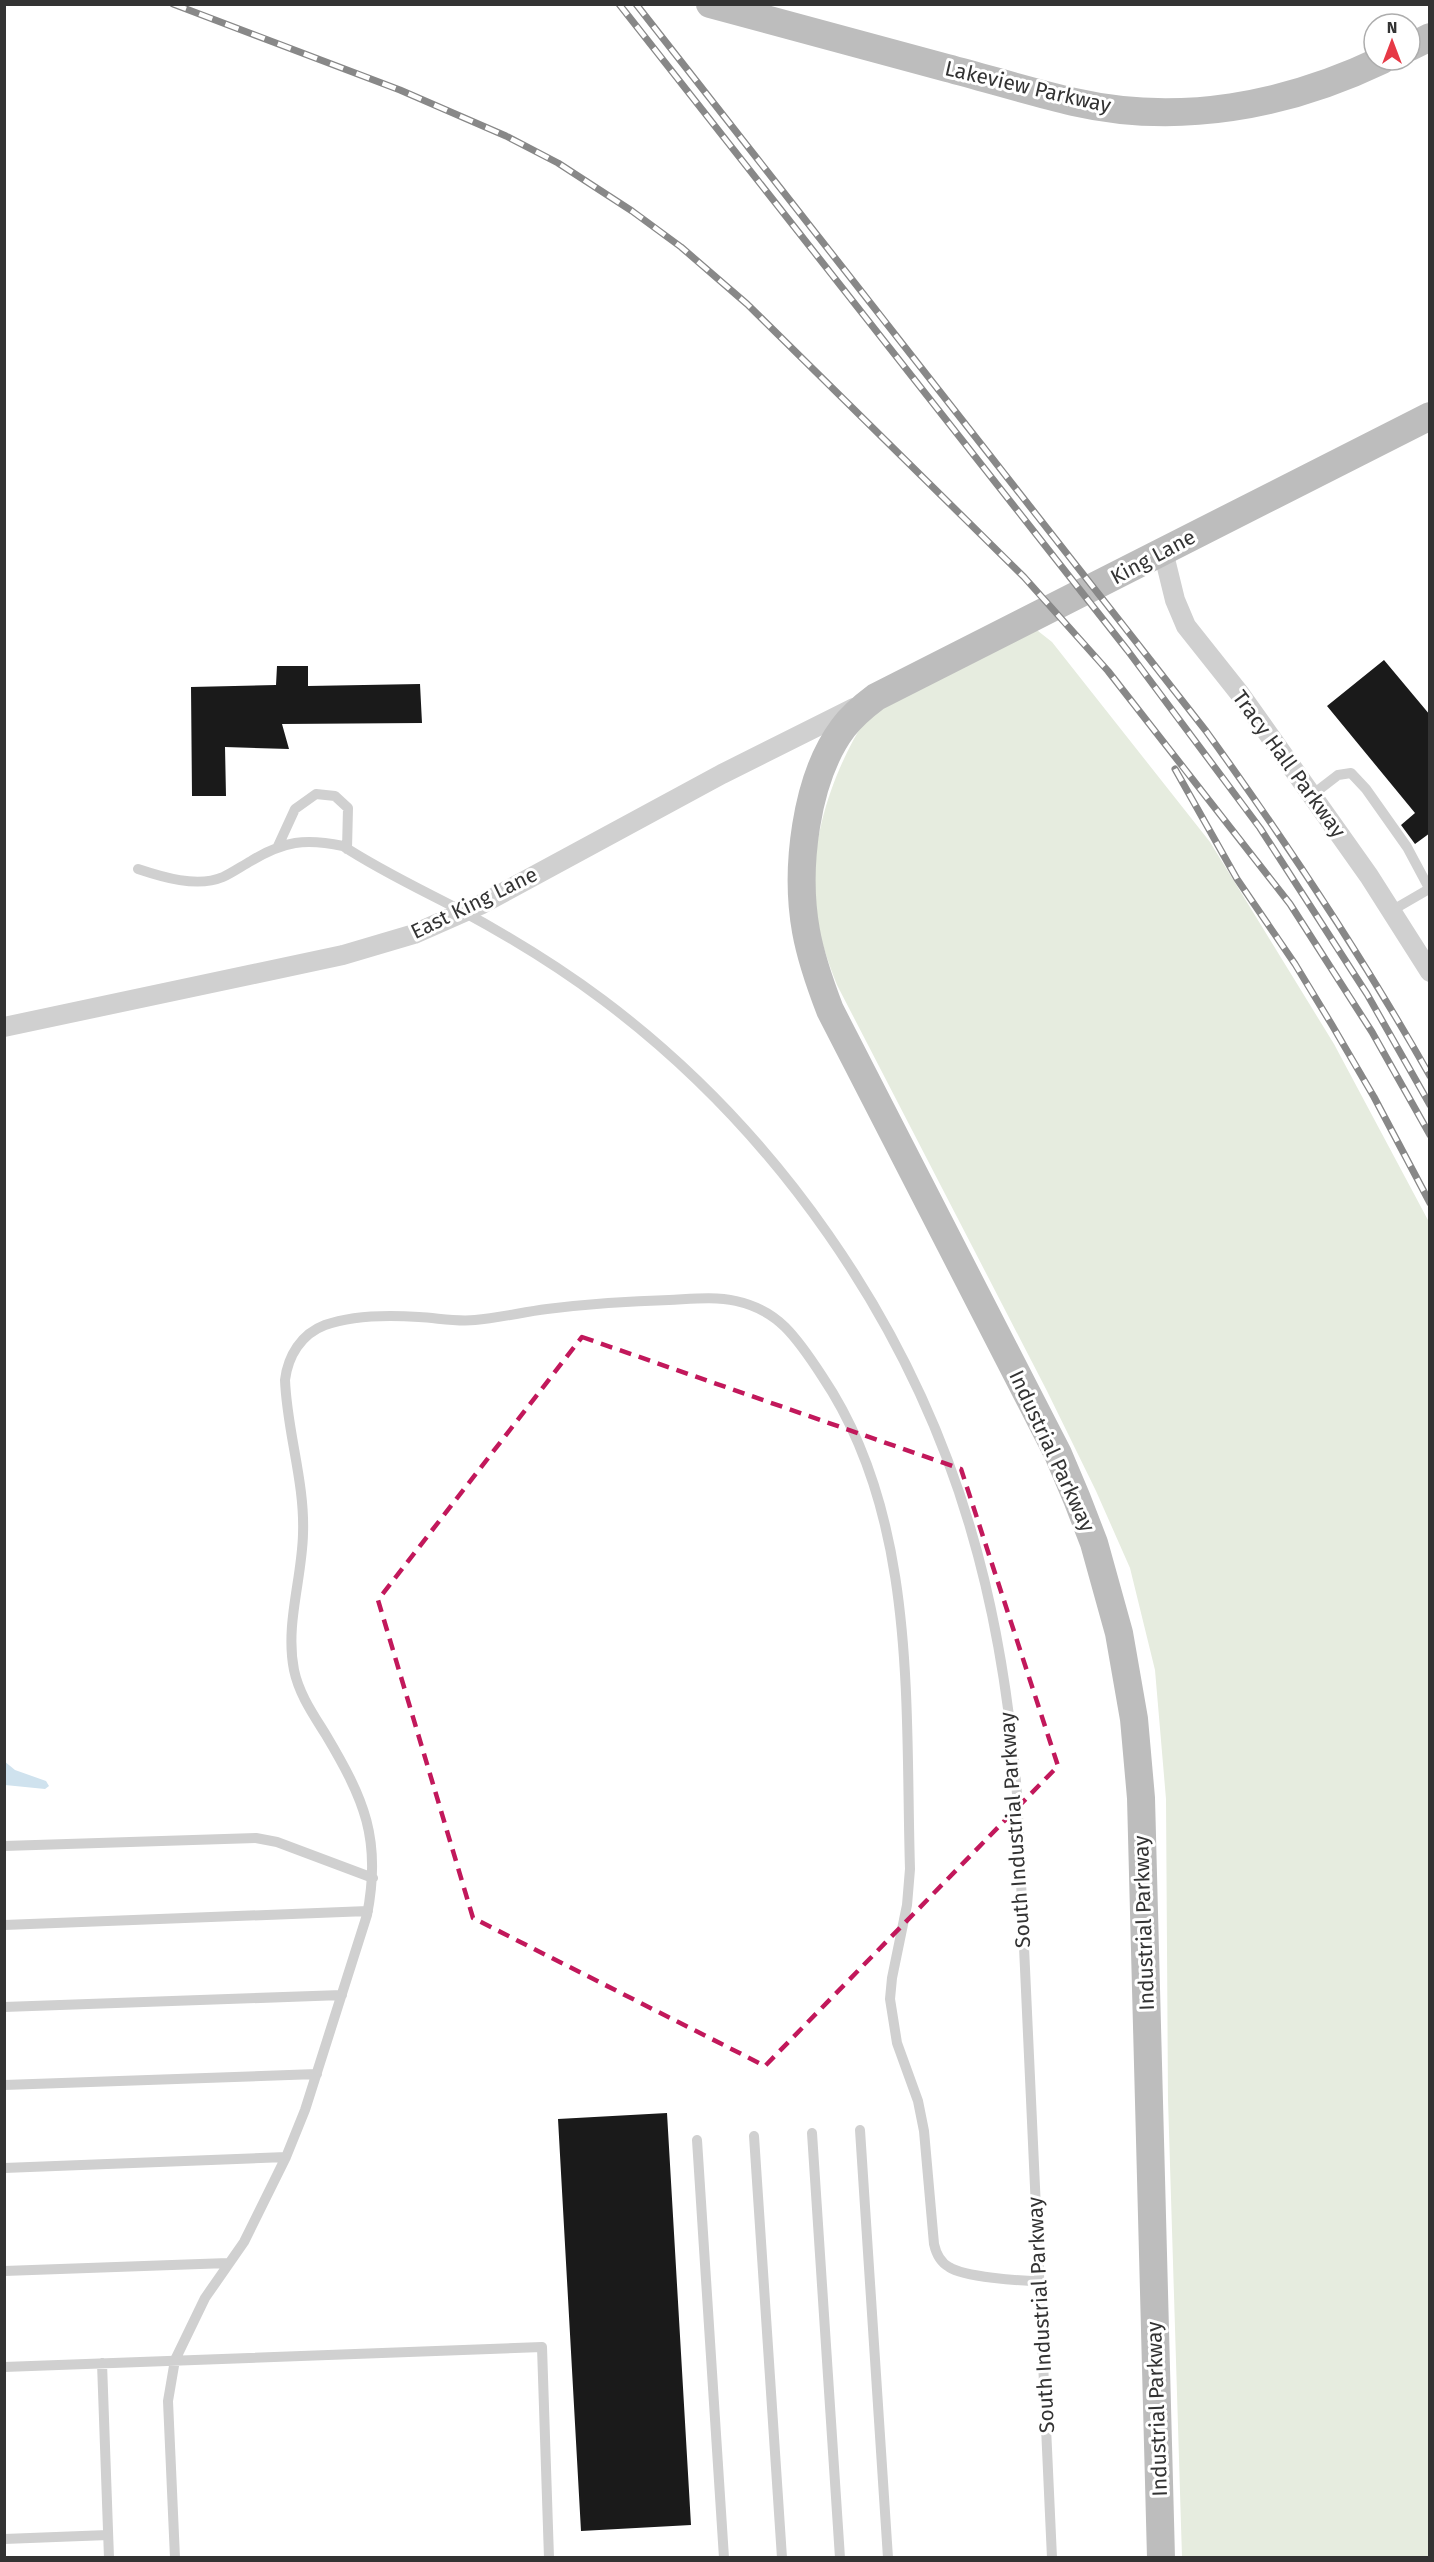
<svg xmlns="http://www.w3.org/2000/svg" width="1434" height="2562" font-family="'Fira Sans',sans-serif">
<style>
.green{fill:#e6ecdf}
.water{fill:#cfe2ee}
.building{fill:#1a1a1a}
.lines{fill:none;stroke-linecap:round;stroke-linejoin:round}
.lane{stroke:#d0d0d0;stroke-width:10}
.street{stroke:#d0d0d0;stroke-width:20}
.secondary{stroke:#bdbdbd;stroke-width:28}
.rail-casing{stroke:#888;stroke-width:7}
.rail{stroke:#fff;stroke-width:4.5;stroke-dasharray:14;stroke-linecap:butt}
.marked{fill:none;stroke:#c2185b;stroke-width:4.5;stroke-dasharray:12 8;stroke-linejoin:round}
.labels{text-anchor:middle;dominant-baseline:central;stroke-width:6;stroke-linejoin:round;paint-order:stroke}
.street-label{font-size:21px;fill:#333;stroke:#fff}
</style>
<rect width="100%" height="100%" fill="#fff"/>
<path class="green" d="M1033,627L1052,642L1210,842L1334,1044L1429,1222V2557H1182L1168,2099L1166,1799L1155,1670L1130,1568L1096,1491L1047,1391L837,985C828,962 820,939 816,914C807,846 831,773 867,717Z"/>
<path class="water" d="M4,1761L15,1770L46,1781L49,1786L45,1789L5,1785Z"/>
<path class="building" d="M1384,660L1430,715V833L1415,844L1401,825L1415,813L1327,706Z
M277,666H308V686L420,684L422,723L282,724L289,749L225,747L226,796H192L191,687L276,685Z
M667,2113L691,2525L581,2531L558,2119Z"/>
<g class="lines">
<path class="lane" d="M1312,795L1338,775L1351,773L1366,789L1407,847L1430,890
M278,846L295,809L316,794L335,796L348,808L347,849
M138,869C162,877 197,888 223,877C232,873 242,866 251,861C284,841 305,838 343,846C381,871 422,890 462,911C510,937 559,967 603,1000C775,1129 909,1320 970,1527C996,1614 1010,1704 1017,1794L1052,2558
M1391,911L1429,889
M4,1846L256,1838L277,1842L373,1878
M4,1925L368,1911
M4,2007L342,1995
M4,2085L317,2074
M860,2130L888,2558
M812,2133L840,2558
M754,2136L782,2558
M697,2140L724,2558
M4,2168L286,2157
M4,2271L228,2263
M102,2363L109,2558
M4,2367L542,2347L549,2558
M4,2539L108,2535
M175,2558L168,2401L175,2360L205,2298L244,2242L286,2157L305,2110L367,1915C382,1839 364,1799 326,1735C313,1714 299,1694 294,1670C285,1625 302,1579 303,1534C305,1482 287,1432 285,1380C288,1356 301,1334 325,1325C353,1315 390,1315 419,1317C438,1318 456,1322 475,1320C499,1318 523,1312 547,1309C588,1304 629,1301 669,1300C691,1299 715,1296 736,1301C754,1305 772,1314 785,1327C799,1341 811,1359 822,1376C918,1518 905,1705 910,1869L907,1905L892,1978L890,1999L897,2043L918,2101L924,2131L934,2244C936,2253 940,2262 949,2267C964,2277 1020,2281 1039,2281"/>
<path class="street" d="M1163,551L1175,600L1186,626L1240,694L1369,876L1430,972
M4,1027L343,955L414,934L482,904L722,774L854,708"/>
<path class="secondary" d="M710,4C789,26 868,47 947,68C989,79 1031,92 1074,102C1179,126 1286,106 1382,60
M1410,47L1430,37
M1161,2558L1141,1798L1134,1719L1119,1633L1094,1543L1077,1499L1058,1454L830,1010C820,984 811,959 806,931C795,870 805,779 843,728C852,716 864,706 876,697L1430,416"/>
<defs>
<path id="rail" d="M173,4L400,90L506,136L558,163L632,211L681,247L747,304L1024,577L1108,671L1290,904L1372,1032L1430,1135
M619,4L1128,651L1260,828L1367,994L1430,1105
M636,4L1206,731C1287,843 1362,956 1430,1076
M1175,769L1237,879L1295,964L1332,1025L1374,1097L1430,1203"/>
</defs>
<use href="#rail" class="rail-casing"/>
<use href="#rail" class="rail"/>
</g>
<path class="marked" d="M582,1337L961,1469L1058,1766L765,2066L473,1918L378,1600Z"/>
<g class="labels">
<g class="street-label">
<text transform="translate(1028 87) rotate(13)">Lakeview Parkway</text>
<text transform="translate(1153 557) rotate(-28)">King Lane</text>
<text transform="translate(1289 764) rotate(54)">Tracy Hall Parkway</text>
<text transform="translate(474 903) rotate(-26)">East King Lane</text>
<text transform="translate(1052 1451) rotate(65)">Industrial Parkway</text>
<text transform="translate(1015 1830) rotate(-94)">South Industrial Parkway</text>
<text transform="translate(1144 1923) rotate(-92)">Industrial Parkway</text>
<text transform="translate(1041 2315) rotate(-93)">South Industrial Parkway</text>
<text transform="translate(1157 2409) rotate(-92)">Industrial Parkway</text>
</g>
</g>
<rect width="1434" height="2562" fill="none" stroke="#333333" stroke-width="12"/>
<g transform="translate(1392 42)"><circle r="28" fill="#ffffff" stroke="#adadad" stroke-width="1.5"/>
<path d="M0-4.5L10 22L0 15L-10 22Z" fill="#e63946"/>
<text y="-9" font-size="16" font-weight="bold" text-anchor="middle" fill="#333333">N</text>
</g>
</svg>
